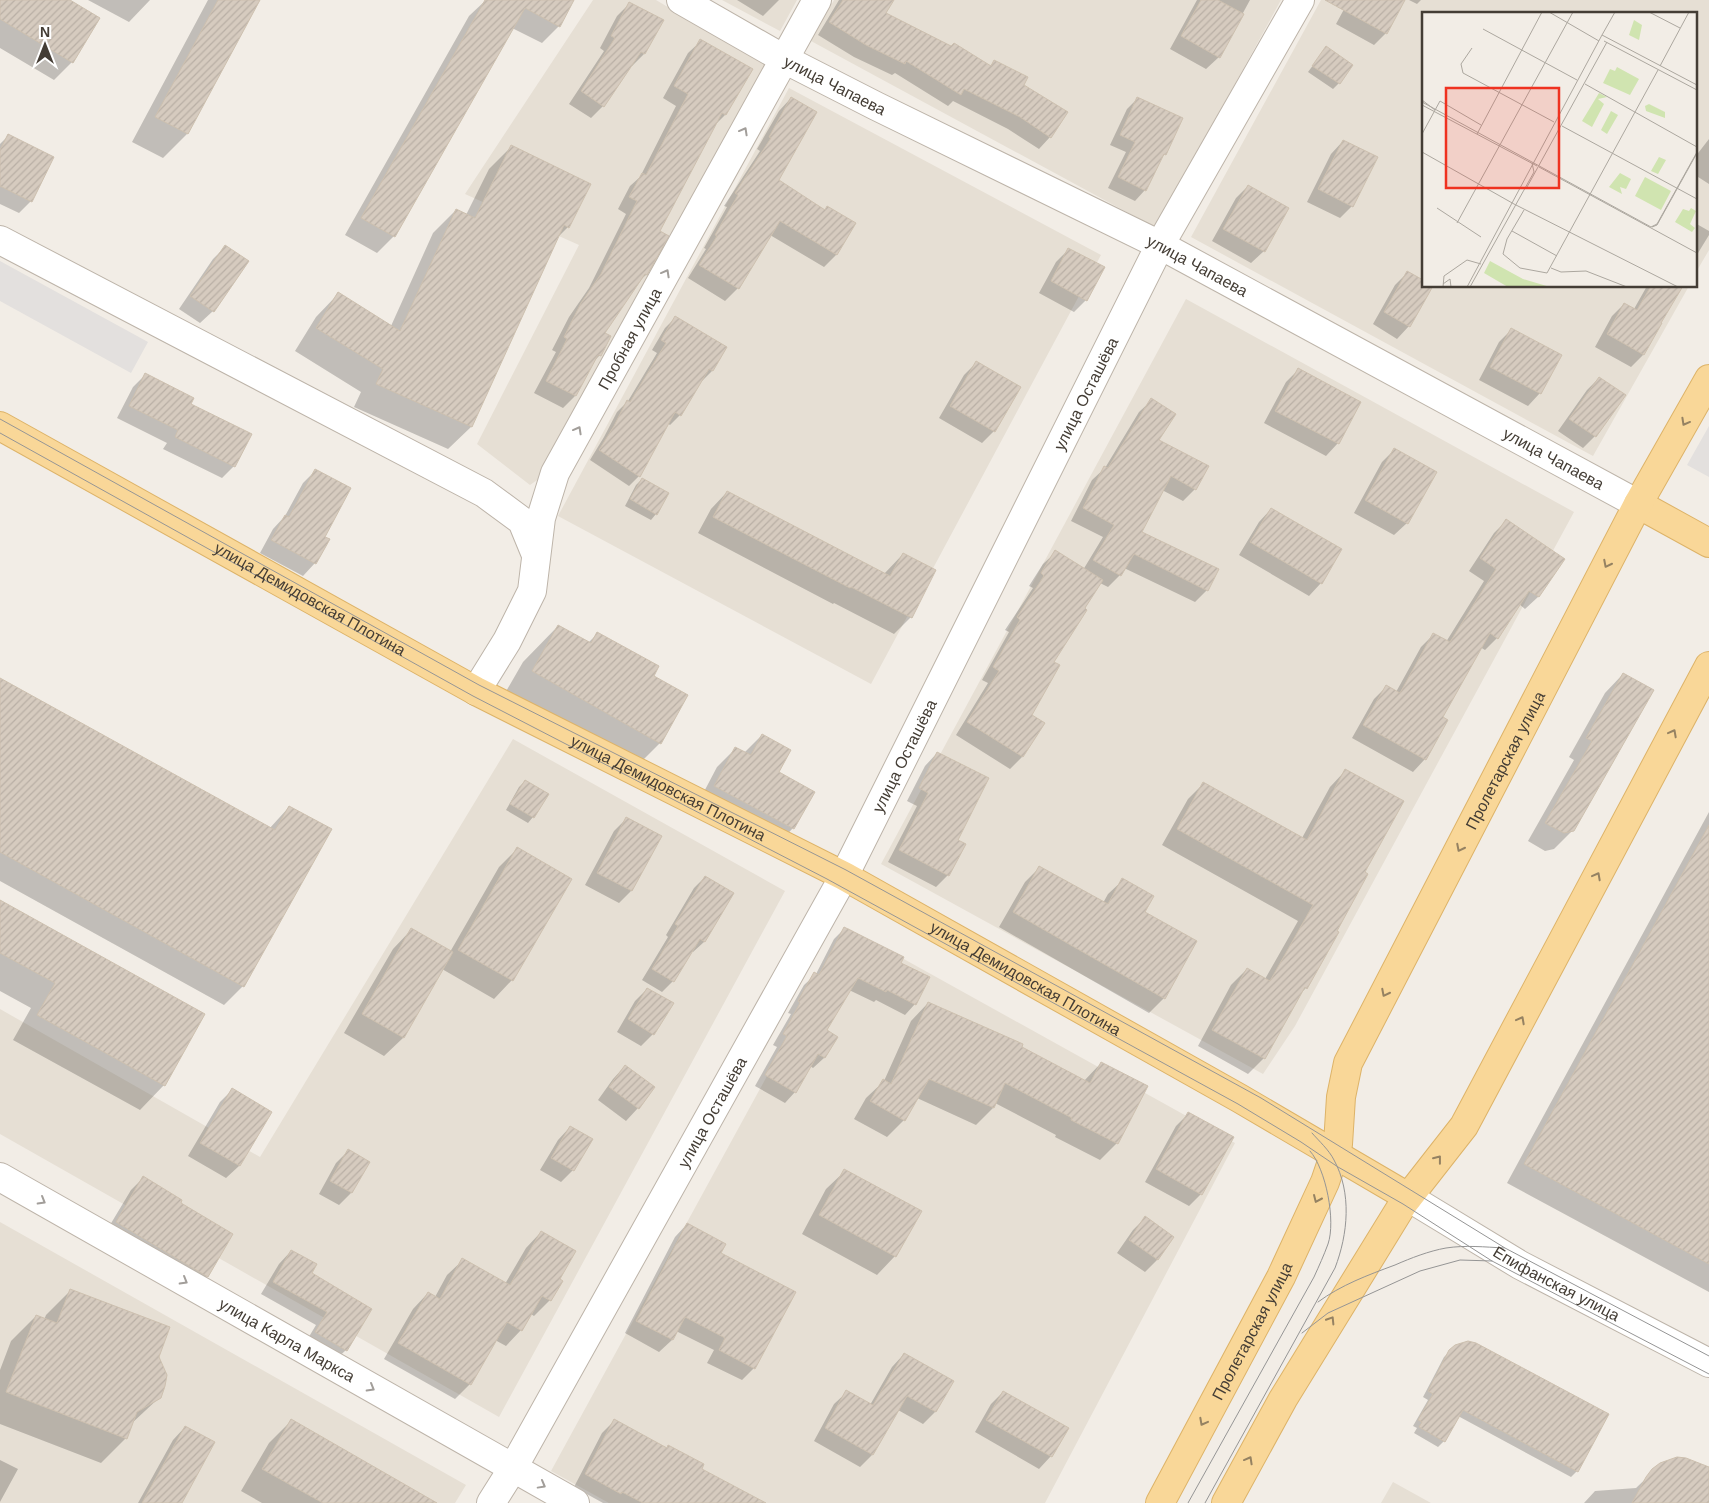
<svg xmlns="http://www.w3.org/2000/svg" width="1709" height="1503" font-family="Helvetica,sans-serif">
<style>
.residential{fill:#e6dfd4}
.parking{fill:#e3e0de}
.shadow{fill:#0003}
.building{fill:url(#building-hatch);stroke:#cdc0af}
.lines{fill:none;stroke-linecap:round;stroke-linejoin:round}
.minor-casing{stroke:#bdb4a9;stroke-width:30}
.major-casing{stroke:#ddb368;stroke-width:30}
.minor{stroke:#fff;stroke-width:28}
.major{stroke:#f9d798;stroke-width:28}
.tram{stroke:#959595;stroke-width:1}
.oneway{stroke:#a29e9a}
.oneway2{stroke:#958262}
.labels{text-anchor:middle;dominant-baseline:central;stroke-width:4;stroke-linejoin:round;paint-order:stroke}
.street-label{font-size:16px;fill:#443d35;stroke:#fff}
.inset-road{fill:none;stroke:#aca79f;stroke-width:1}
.view{fill:#ef3220;fill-opacity:0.15;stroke:#ef3220;stroke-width:2.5}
.inset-edge{fill:none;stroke:#443d35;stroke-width:2.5}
</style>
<defs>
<pattern id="building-hatch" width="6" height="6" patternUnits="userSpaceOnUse" patternTransform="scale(1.25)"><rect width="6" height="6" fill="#d6cbbf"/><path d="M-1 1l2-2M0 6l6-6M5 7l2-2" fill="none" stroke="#b9afa5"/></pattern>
</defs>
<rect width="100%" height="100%" fill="#f2ede6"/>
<path class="residential" d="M593,0H656L772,69L553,469L530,485L477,444L579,245L465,194Z
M722,0H797L780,31Z
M834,0H1281L1156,228L811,41Z
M1321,0H1709V250L1695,274V14H1423V286H1689L1593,456L1191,237Z
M789,88L1101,255L871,684L558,516Z
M1186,299L1574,512L1295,1026L1263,1074L881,864Z
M513,739L785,891L499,1417L0,1134V1009L260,1157Z
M848,928L1235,1143L1045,1503H609L551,1471Z
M0,1222L466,1485L455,1503H0Z
M1393,1482L1431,1503H1381Z"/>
<path class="parking" d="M0,261L148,342L131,373L0,301Z
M1709,426V477L1687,465Z"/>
<path class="shadow" d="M0,0H67L72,62L54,80L0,48Z
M88,0H150L129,22Z
M208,0H259L187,134L163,158L132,142Z
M486,0H573L559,26L542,43L512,28L394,236L377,253L345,235L469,16Z
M737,0H779L763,16Z
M839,0H884V13L990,66L994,62L1022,85L1050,137L1039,149L1008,129L953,101L948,106L895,73L892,75L854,57L818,35Z
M1197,0H1250L1219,57L1206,69L1170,49Z
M1349,0H1404L1386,33L1374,45L1336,24Z
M1409,0H1421L1417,4Z
M629,4L644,54L632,66L631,65L603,106L591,118L569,104L604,51L600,48L617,16Z
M701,41L751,70L725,115L714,126L658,232L667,236L646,275L638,282L603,333L600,355L593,362L575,396L563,408L534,393L556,352L552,350L569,317L589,288L626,214L618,209L630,186L640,177L676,106L663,98L688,53Z
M1326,48L1339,83L1333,89L1308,72Z
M791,98L777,180L824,211L827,208L854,223L836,255L824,267L770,235L738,288L725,301L688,278L706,249L704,248L727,207L724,206L760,151L757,149L779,111Z
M1137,99L1181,118L1165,154L1161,158L1145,190L1135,201L1108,188L1126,152L1110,145L1127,109Z
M8,136L31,201L19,213L0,204V144Z
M1709,139V184L1695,175V157Z
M1343,141L1352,206L1340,218L1307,202L1331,154Z
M512,146L568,227L557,238L471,427L448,449L354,407L361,392L295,351L316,317L338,294L391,326L433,233L456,210L466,215L489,169Z
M1248,186L1264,251L1251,263L1212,241L1236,198Z
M1695,223L1709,231V235L1695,258Z
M225,247L213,311L200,323L179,309L213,259Z
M1068,250L1086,300L1074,312L1039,293L1056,262Z
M1407,273L1409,326L1397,339L1373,324L1395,285Z
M1647,286H1681L1643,355L1631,367L1595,347L1612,316L1624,304L1634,309Z
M675,318L726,348L712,371L702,381L701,380L680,415L670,425L667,423L639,476L629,486L590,460L604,437L617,412L628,401L657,353L652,350L665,328Z
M1511,330L1540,393L1528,406L1479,380L1499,342Z
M976,363L994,431L982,443L939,418L964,375Z
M1298,370L1338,443L1326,456L1264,423L1286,382Z
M145,375L189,404L234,466L222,478L163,449L167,443L117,418L133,387Z
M1599,378L1624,395L1595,436L1583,448L1558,431L1587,390Z
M1152,400L1157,441L1195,489L1183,501L1162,490L1140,532L1207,590L1195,602L1124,568L1120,575L1108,587L1100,583L1052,662L1030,715L1043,723L1022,757L1010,769L956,735L988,683L982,680L1009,632L1005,630L1033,588L1029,586L1043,564L1056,552L1083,570L1103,537L1071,521L1092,480L1105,468L1139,412Z
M1394,450L1407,523L1394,535L1354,513L1382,462Z
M315,471L323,537L315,563L303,576L260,553L273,529L285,516L303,483Z
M642,479L656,514L651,520L625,506L636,485Z
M727,492L884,574L903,554L911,617L894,634L834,603L833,604L698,533L711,509Z
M1271,509L1321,583L1309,596L1239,555L1259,522Z
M1506,521L1563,559L1538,597L1525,609L1519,604L1497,638L1485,650L1480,647L1441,717L1447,720L1425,759L1413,772L1352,738L1374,699L1386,687L1396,692L1421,647L1433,635L1446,642L1484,581L1469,571L1494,533Z
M558,626L588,643L597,634L652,677L660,743L625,778L497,707L523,662Z
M1623,674L1573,830L1554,849L1545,851L1528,841L1574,760L1569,757L1605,693Z
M0,680L269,829L289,807L330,829L243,986L224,1005L0,881Z
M762,735L793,828L775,847L697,805L717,767L736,748L744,753Z
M937,753L956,841L948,875L936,887L888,862L917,806L907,801L925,766Z
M1345,771L1363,872L1306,988L1299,995L1264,1058L1248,1074L1198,1046L1231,985L1247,969L1265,979L1298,921L1162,845L1188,799L1204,783L1302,838L1330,787Z
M525,781L533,817L528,823L506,810L519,787Z
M1709,812V1292L1507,1183Z
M626,819L660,837L631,891L619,903L585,885L614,831Z
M517,849L512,980L494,999L442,969L403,1038L384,1056L344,1033L393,949L411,930L450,952L499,867Z
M1039,868L1103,903L1108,894L1123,880L1143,913L1164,998L1149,1013L999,927L1025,882Z
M705,877L733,894L704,942L693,952L691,951L673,981L662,992L642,980L668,937L666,935L694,888Z
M0,902L164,1085L140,1110L13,1040L31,1008L0,991Z
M845,928L915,1004L905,1015L876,1000L874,1002L849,990L826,1031L836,1037L824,1058L813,1068L810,1066L795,1092L785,1103L755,1086L777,1047L773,1045L791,1014L788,1013L804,985L816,974L834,939Z
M647,989L653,1034L641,1046L617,1032L635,1001Z
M928,1003L1020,1048L1084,1081L1101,1063L1117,1143L1100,1160L1055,1137L1056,1135L995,1103L993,1108L976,1125L917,1098L904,1120L887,1137L854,1119L866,1098L884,1081L911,1021Z
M625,1066L638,1108L626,1121L598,1100L613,1079Z
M233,1089L271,1112L239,1166L226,1178L188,1156L220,1102Z
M1188,1114L1201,1194L1189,1206L1145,1182L1176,1126Z
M570,1127L573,1170L561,1182L540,1170L558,1140Z
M348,1151L351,1193L339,1205L319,1194L336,1163Z
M845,1171L895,1256L877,1275L802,1234L826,1189Z
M143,1178L179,1203L207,1276L195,1288L104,1235L131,1190Z
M1145,1218L1172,1237L1157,1260L1145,1272L1117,1253L1133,1230Z
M687,1224L720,1254L754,1368L742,1380L707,1363L714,1350L676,1331L672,1340L659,1352L625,1333L675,1237Z
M541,1232L559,1280L550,1300L534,1316L531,1314L521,1330L506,1346L495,1340L470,1384L455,1399L384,1359L413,1309L428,1293L435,1297L447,1275L463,1260L505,1284L526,1248Z
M291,1251L310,1273L346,1350L333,1362L304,1345L316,1325L261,1294L279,1264Z
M71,1290L158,1357L160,1397L131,1424L126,1438L101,1463L0,1424V1370L11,1341L36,1316L44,1320L46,1315Z
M1450,1351L1577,1471L1571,1477L1458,1416L1444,1441L1438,1447L1414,1433L1417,1428L1413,1426L1428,1400L1423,1397L1444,1357Z
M904,1354L952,1381L935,1412L923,1424L898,1410L872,1455L860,1467L814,1441L834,1404L847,1392L870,1405L892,1367Z
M1003,1392L1051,1456L1039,1469L975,1432L991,1404Z
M615,1420L700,1470L762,1503H603L574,1487L602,1433Z
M291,1421L435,1503H262L241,1491L269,1443Z
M185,1427L180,1503H138L173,1440Z
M0,1460L18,1469L0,1502Z
M1661,1464L1709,1469V1503H1584L1595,1491L1636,1488Z"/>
<path class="building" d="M0,0H70L100,18L73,63L0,19Z
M218,0H260L188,134L155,117Z
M485,0H574L560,27L525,8L395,237L361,218Z
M843,0H894L886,13L951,46L954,43L991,66L994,60L1028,77L1024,85L1068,112L1051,138L1020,117L964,89L961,95L906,61L905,64L866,45L829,22Z
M1201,0H1218L1244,14L1220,58L1181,36Z
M1325,0H1405L1387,34Z
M629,2L664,20L645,54L641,52L604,107L581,91L615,38L611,36Z
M700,39L753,69L726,115L722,113L660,231L669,236L647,275L645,274L605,333L611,336L601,356L598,355L576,396L546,381L567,339L564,337L581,303L601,274L637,201L629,197L642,173L646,175L688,94L674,86Z
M1326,46L1353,65L1340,84L1312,66Z
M791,97L817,112L779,180L825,210L827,206L856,223L837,255L780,221L739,289L699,265L717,236L715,235L738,195L735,193L771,138L769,137Z
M1137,97L1183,118L1166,155L1164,154L1146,191L1118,177L1135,142L1120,135Z
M8,134L54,157L32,202L0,186V150Z
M1343,140L1378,157L1353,207L1318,189Z
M511,145L591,184L569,228L564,225L472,427L376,384L383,369L316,328L338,292L400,331L456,209L475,218Z
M1248,185L1289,208L1265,252L1223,229Z
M225,245L249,261L214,312L190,296Z
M1068,248L1105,267L1087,301L1051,281Z
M1407,271L1423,280V286H1433L1410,327L1384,312Z
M1651,286H1683L1661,323H1662L1644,355L1607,334L1624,303L1637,310Z
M675,316L727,347L713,371L709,369L681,416L675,412L640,477L599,450L614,426L627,400L630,402L666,343L661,340Z
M1511,328L1562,355L1541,394L1490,367Z
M976,361L1021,387L995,432L950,406Z
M1298,368L1361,402L1339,444L1275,411Z
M145,373L194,398L191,404L252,434L235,467L175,437L178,430L129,406Z
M1599,377L1626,395L1596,437L1569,419Z
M1151,398L1176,414L1159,440L1209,466L1196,490L1171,476L1142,532L1219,569L1208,591L1134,554L1121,576L1093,560L1114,525L1083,508L1104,466L1108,468Z
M1394,448L1437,472L1408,524L1365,500Z
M315,469L351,488L325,537L330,539L316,564L271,540L285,515L289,517Z
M642,478L669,493L657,515L630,499Z
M727,491L890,576L903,553L936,570L912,618L851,587L850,588L713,517Z
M1271,508L1342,549L1322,584L1250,542Z
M1506,519L1565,559L1539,597L1529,591L1498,639L1490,633L1443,717L1448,720L1426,760L1363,725L1386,685L1400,693L1433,633L1450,642L1496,569L1480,558Z
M1055,550L1103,580L1085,608L1087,610L1054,662L1060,665L1032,715L1045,723L1023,757L967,722L999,671L993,667L1020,620L1017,617L1044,576L1041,573Z
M558,625L591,643L597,632L659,666L654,676L688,695L661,744L532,671Z
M1623,673L1654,690L1574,831L1564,833L1545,823L1592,741L1586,738Z
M0,678L275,830L289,806L332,829L244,987L0,852Z
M762,734L791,750L779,772L815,792L794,829L714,786L735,747L751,755Z
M937,752L989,778L958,840L966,844L949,876L899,850L928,793L919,788Z
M1345,769L1404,801L1365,872L1368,874L1337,931L1339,932L1307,989L1305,987L1265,1059L1212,1030L1247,968L1270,981L1313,905L1177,829L1203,782L1307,840Z
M525,780L549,794L534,818L510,804Z
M626,817L662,836L632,891L597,873Z
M1709,825V1264L1524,1164Z
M517,847L572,879L513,981L458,950Z
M1039,866L1108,904L1122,878L1154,896L1145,912L1197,941L1165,999L1013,912Z
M705,876L734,893L705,942L700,939L674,982L652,969L678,926L675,924Z
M0,900L205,1014L165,1086L37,1015L55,983L0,953Z
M844,927L904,957L901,963L930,977L916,1005L887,990L886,992L858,978L827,1030L838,1037L825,1058L818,1054L796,1093L765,1075L787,1036L783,1034L800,1003L798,1001L814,972L819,975Z
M411,928L453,952L404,1038L362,1014Z
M647,988L674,1003L654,1035L628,1019Z
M928,1002L1023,1044L1022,1047L1090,1083L1101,1062L1148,1086L1118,1144L1071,1120L1072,1118L1005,1083L994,1108L929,1079L905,1121L870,1101L883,1079L891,1084Z
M625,1065L655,1087L639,1109L609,1087Z
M232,1088L272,1112L240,1166L200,1143Z
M1188,1112L1234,1137L1202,1195L1156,1169Z
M570,1126L593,1139L574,1171L551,1158Z
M348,1149L370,1162L352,1193L330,1181Z
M844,1169L922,1211L896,1257L819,1215Z
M143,1176L182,1200L181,1203L233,1234L208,1277L116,1222Z
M1145,1216L1174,1237L1158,1260L1129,1240Z
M687,1223L726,1244L721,1253L796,1292L755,1369L719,1350L725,1338L685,1317L673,1340L636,1321Z
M541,1231L576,1251L560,1279L563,1281L551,1301L542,1296L522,1331L507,1322L471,1385L398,1343L428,1292L440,1299L462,1258L510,1285Z
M291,1250L317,1264L312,1273L372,1309L347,1351L315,1332L327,1312L273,1282Z
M70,1289L170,1327L159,1357L167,1375L165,1386L161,1398L137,1412L127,1439L6,1392L36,1315L57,1323Z
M1468,1341L1476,1343L1609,1414L1578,1472L1463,1410L1445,1442L1419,1427L1422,1422L1418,1420L1433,1394L1428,1391L1449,1350L1455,1345Z
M904,1353L954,1381L936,1412L907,1396L873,1455L825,1428L846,1390L873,1405Z
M1003,1391L1069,1428L1052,1457L986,1420Z
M291,1419L437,1503H323L262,1469Z
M614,1419L667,1448L668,1445L704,1464L702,1469L766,1503H643L622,1492L621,1494L585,1474Z
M185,1426L215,1442L182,1503H142Z
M1677,1457L1686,1458L1709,1467V1503H1632L1646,1477L1652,1469L1660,1463Z"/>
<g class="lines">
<defs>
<g id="minor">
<path id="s1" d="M681,0L784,59L876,106L1160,245L1638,504"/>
<path d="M0,240L484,493L522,521L536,555"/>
<path id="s2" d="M476,691L507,641L532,591L541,518L555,473L817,0"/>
<path id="s3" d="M0,1177L575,1503"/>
<path id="s4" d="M1408,1197L1520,1265L1709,1363"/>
<path id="s5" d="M491,1503L513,1468L844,876L1160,245L1300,0"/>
</g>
<g id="major">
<path id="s6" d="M0,426L476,691L844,876L1239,1098L1408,1197"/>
<path d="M1638,504L1709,543"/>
<path id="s7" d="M1160,1503L1281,1277L1325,1182L1338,1144L1341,1097L1348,1063L1638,504L1709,379"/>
<path d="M1226,1503L1283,1399L1403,1204L1464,1126L1709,666"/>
</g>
</defs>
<use href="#minor" class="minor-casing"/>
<use href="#major" class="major-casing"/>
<use href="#minor" class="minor"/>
<use href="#major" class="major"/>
<path class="tram" d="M0,419L479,685L846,870L1261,1098L1505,1248L1709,1356
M0,433L473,696L827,879L1238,1104L1301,1142L1338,1167L1403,1204L1492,1261L1709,1374
M1318,1302C1341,1285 1368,1275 1395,1265C1411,1258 1429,1251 1446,1248C1465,1245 1485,1247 1504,1248
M1302,1333L1328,1313L1420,1271L1460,1260L1492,1261
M1188,1503L1314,1277C1319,1266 1324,1255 1328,1244C1336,1221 1326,1169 1310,1151
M1205,1503L1335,1268C1348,1234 1352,1193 1334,1160C1329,1150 1319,1141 1312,1133"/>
</g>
<defs><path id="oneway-chevron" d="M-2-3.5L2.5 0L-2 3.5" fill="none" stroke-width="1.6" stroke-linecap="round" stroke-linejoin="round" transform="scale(1.25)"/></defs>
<g class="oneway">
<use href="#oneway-chevron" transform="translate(744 131) rotate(-61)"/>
<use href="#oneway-chevron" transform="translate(666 273) rotate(-61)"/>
<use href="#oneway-chevron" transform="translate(578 430) rotate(-61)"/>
<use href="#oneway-chevron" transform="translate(42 1201) rotate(30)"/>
<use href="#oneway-chevron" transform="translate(184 1281) rotate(30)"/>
<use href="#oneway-chevron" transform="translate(371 1388) rotate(30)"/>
<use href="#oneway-chevron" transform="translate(542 1485) rotate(29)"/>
</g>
<g class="oneway2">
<use href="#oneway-chevron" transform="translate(1685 422) rotate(119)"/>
<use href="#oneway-chevron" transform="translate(1607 564) rotate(117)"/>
<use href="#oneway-chevron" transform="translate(1673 733) rotate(-62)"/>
<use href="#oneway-chevron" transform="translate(1460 848) rotate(117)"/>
<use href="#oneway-chevron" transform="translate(1597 876) rotate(-62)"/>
<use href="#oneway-chevron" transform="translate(1385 993) rotate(117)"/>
<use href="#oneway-chevron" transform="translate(1521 1020) rotate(-62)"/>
<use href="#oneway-chevron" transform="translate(1438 1159) rotate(-52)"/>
<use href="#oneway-chevron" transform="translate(1317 1199) rotate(114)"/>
<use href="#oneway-chevron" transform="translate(1331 1320) rotate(-58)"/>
<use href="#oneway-chevron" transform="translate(1203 1422) rotate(118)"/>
<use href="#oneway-chevron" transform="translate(1249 1460) rotate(-61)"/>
</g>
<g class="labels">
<g class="street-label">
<text stroke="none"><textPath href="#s1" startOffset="176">улица Чапаева</textPath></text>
<text stroke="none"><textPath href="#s1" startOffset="581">улица Чапаева</textPath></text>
<text stroke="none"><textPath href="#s2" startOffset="389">Пробная улица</textPath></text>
<text stroke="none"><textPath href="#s5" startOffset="1259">улица Осташёва</textPath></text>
<text stroke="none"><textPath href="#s1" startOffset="986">улица Чапаева</textPath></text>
<text stroke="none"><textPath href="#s6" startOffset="355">улица Демидовская Плотина</textPath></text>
<text stroke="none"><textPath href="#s5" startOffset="854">улица Осташёва</textPath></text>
<text stroke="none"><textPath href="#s7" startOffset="824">Пролетарская улица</textPath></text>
<text stroke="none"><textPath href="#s6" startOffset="760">улица Демидовская Плотина</textPath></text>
<text stroke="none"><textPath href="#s6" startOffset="1165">улица Демидовская Плотина</textPath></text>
<text stroke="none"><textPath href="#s5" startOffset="449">улица Осташёва</textPath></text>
<text stroke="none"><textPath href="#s4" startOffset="172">Епифанская улица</textPath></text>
<text stroke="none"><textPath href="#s7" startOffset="195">Пролетарская улица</textPath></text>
<text stroke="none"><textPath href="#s3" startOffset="330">улица Карла Маркса</textPath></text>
</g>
</g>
<g transform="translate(1422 12)">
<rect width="275" height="275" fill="#f2ede6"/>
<path d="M212,8L220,13L217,28L207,23ZM195,55L217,67L208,83L181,71L188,57L193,59ZM177,81L185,85L176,87L182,92L170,115L160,109ZM189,99L196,103L185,122L179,118ZM237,145L244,148L236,162L229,159ZM198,161L209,167L204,177L198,175L200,182L187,175ZM223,165L249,179L239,198L213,184ZM269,196L274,199L268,212L273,216L270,220L253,210L261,197L267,199ZM68,249L101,267L128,275H86L62,261Z" fill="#d0e4b0"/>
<path d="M227,92L243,100V106L224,99L223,94Z" fill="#d0e4b0"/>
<path class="inset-road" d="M127,0L177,29M227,0L258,16M61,17L155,68M180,23L193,0M182,29L275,78M50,36L39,52L41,61L132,110M238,54L267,0M163,72L275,135M0,88L13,98M0,90L229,215L235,212L275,140M0,93L115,154M140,114L275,187M0,122L18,89L59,113M55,122L120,0M0,140L92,192M117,155L275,241M105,175L185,30M92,192L256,275M15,196L59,225M102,198L85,227L81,242L98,256L125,261L236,58M35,211L151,0M230,215L235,213L275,141M90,219L135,244M129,256L139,260L164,259L205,275M21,272L28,267L29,275M21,275L22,264L45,248L59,252M45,275L180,23L275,73M48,275L112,160L110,151"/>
<path class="view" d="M24,76H137V176H24Z"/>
<rect width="275" height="275" class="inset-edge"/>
</g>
<g transform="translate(45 45)" stroke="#ffffff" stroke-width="4" paint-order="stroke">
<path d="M0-4L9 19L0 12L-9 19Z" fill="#443d35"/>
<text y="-8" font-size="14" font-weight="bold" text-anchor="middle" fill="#443d35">N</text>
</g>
</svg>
